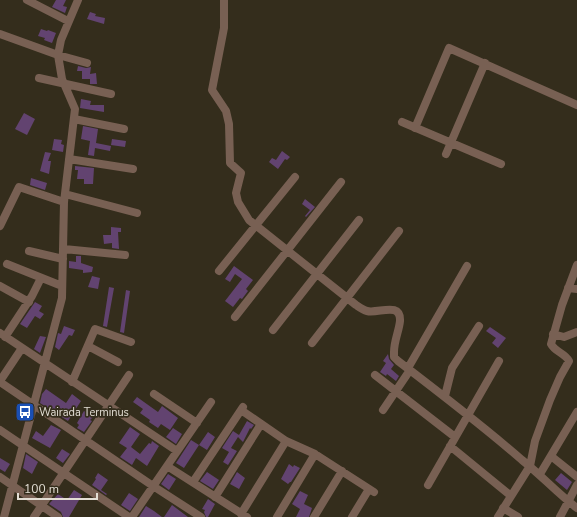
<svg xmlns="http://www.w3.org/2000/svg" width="577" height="517" font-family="'Nunito Sans',sans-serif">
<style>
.building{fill:#624370}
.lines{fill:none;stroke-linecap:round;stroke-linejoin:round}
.minor{stroke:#786053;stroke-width:8}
.labels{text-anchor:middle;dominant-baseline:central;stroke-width:3.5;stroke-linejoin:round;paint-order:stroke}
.poi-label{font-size:11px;fill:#e3ded4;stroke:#342d1c;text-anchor:start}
</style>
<rect width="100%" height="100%" fill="#342d1c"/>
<path class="building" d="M56,0H66L63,6L67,7L65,13L52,7Z
M90,12L96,14L95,16L105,18L104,24L87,19Z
M41,29L47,31L48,30L56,33L52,43L44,40L45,38L38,36Z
M78,66L86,68L91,67L90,74L96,73L97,84H90V79H82V71H77Z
M81,99L91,101L90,105H104V112L80,108Z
M24,113L35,119L27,135L15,129Z
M83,126L98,129L96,143L111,146L110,151L95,148L94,156L88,155L90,141L81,139Z
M54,139L62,140L61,144L64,145L63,152L52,150Z
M112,139L126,141L125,147L111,145Z
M282,151L290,157L287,160L285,159L278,169L269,162L272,158L276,160Z
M45,152L51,153L48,161H51L49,174L40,171Z
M75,166L94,168L93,184H84V179H77L78,170H75Z
M31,178L47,183L45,190L30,185Z
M305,199L315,207L306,217L305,216L310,210L302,204Z
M111,227L121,228V232H118L119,249L112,248V243L104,244L103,235H111Z
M76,256H81V263L93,267L92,272L83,273V270L69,268V261L76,262Z
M234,266L253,280L246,289L248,291L242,299L240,298L233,307L225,301L242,279L235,274L230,282L225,279Z
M92,276L100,278L98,289L88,287Z
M109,287L114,288L107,327L103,326Z
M126,290L130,291L124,333L120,332Z
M35,302L42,306L39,311L44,314L40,319L35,316L27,328L20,324Z
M64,326L75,330L72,336L69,335L59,350L55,347L58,333L61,334Z
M490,327L506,338L498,348L492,343L496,338L486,331Z
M40,336L46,337L40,353L34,349Z
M388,354L389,359L394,365L391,369L399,376L396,381L387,374L386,376L380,372L386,363L383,361Z
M46,389L66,403L72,394L81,401L68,421L40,403L42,394Z
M137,397L158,412L162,406L178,418L170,430L161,424L158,428L149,422L150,420L140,413L143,409L133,402Z
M84,411L93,417L90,420L92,421L84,432L77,428L79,425L77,423Z
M247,421L254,425L251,429L250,428L243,442L238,437L231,448L237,451L228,465L223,462L229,452L222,448L233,431L239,435Z
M51,425L61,430L50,448L32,438L36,431L43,436Z
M130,427L140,434L131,447L140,454L149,443L151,444L152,441L159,446L147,466L136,458L132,465L120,457L127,448L119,443Z
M173,428L182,434L176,444L166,437Z
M208,432L215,437L207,450L199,445Z
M191,440L199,445L184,468L176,463Z
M62,449L70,454L63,463L56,458Z
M26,454L38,462L32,474L23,468Z
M0,458L10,464L5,472L0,469Z
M289,464L293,467L294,465L300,468L291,482H290L288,484L281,479Z
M207,472L219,480L213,489L200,481Z
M237,472L245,478L239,489L230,484Z
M98,473L108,480L101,490L107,494L106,495L92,485L96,479L95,478Z
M561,473L572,482L567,490L555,480Z
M168,474L176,479L169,490L161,484Z
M74,490L82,495L69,517H63L61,512L49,504L58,494L67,500Z
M300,491L308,495L304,504L312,508L309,517H296L300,509L292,504Z
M129,493L138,499L130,511L121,505Z
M208,499L215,504L208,517H206L204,512L205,510L202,509Z
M172,505L188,517H164Z
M146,506L154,511L162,517H139Z"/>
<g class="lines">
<path class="minor" d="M27,0L68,21
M224,0V28L212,90L226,111L229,124L230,163L241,173L236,193L238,202L249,220L356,305C359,307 363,310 367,311C378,314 401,301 400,321C399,331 394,341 394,352V357L398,361C440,393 482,425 522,460C541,475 557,493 577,508
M0,34L58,55L87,63
M39,78L111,94
M74,119L124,129
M402,122L501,164
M415,128L449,48L577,105
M446,154L485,63
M69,159L133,169
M65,194L137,213
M0,226L19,187L64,202
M64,249L125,255
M29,251L63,259
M7,264L62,286
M219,271L295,177
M0,286L29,302
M568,288L577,289
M235,317L341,182
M273,330L359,220
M0,333L177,451
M553,334L564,337L577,332
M5,337L32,296L41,278
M312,343L399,231
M88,346L118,362
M408,368L467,266
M375,375L455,437
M0,381L22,348
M0,382L153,486L201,517
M72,382L95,329L131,342
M154,394L197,423
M445,396L452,368L479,326
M241,410L286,441L315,454L374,492
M383,410L410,370
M0,430L129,517
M450,446L511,496
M551,456L577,477
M167,466L247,517
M540,474L577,412
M0,477L58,517
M193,482L243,407
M428,485L499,361
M215,497L261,424
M503,508L518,517
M241,514L286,441
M4,517L62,298L64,202L75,109L62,79L58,55L61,40L78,0
M34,517L129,375
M132,517L211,402
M277,517L315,454
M314,517L342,471
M352,517L369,489
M498,517L530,466L535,441L550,400L560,377L569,361C565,353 555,352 551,344L562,305L577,265
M560,517L577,485"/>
</g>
<defs>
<symbol id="bus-square" viewBox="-11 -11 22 22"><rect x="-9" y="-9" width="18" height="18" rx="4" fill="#1a4fb4" stroke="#342d1c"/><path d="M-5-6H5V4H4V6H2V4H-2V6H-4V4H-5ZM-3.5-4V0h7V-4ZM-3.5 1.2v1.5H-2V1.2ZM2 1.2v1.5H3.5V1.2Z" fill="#fff"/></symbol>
</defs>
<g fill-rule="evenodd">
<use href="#bus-square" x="14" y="401" width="22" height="22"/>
</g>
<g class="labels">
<g class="poi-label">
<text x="39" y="412">Wairada Terminus</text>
</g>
</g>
<path d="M18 493v6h79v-6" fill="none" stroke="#e3ded4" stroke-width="2"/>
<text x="24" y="493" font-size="12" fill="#e3ded4" stroke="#342d1c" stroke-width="3" paint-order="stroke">100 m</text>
</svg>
